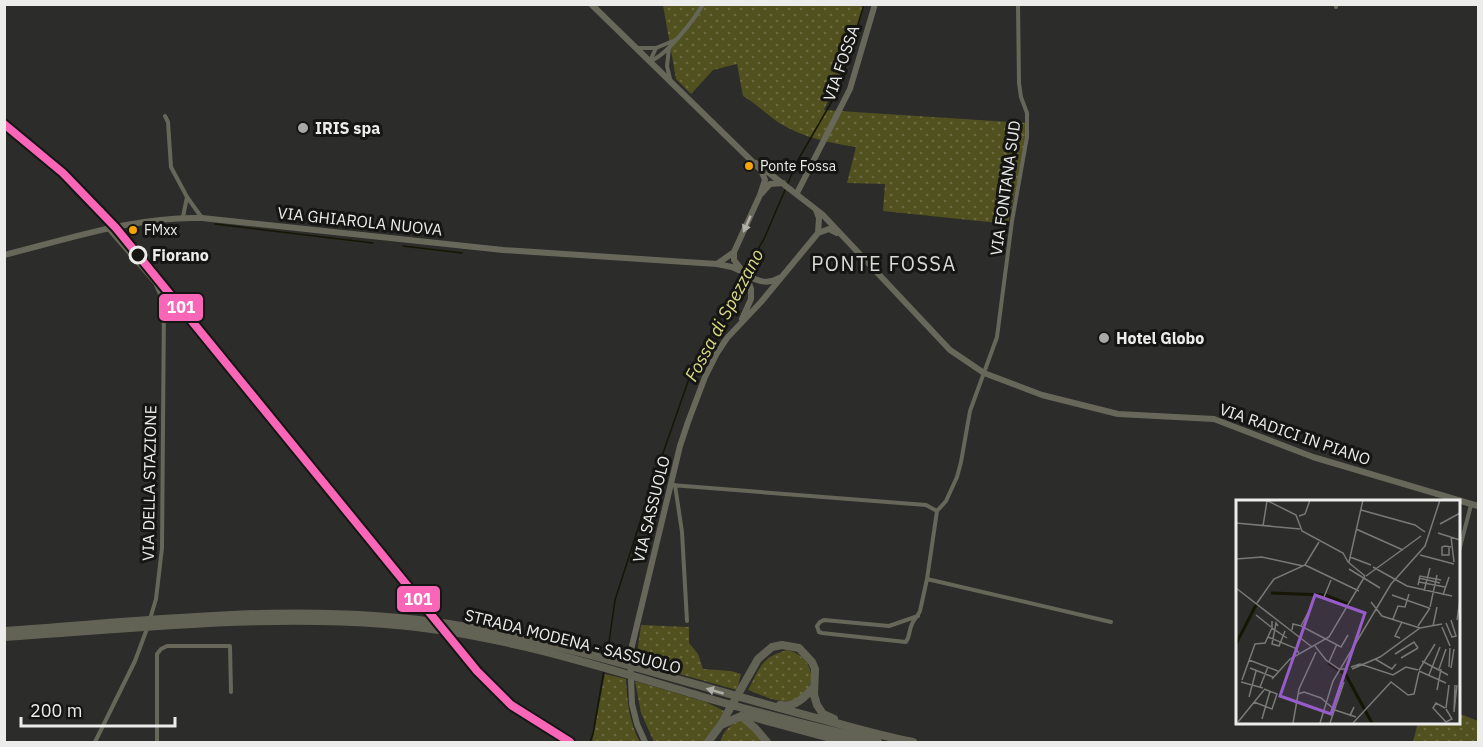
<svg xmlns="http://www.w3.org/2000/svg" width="1483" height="747" font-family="'IBM Plex Sans',sans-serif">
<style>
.grass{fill:url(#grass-dots)}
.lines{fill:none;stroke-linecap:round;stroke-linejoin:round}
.stream{stroke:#161604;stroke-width:1.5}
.street{stroke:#666759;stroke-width:4}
.secondary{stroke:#68685a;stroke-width:6}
.highway{stroke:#636355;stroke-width:8}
.rail-1-casing{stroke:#151513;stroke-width:12}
.rail-1{stroke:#fa66b7;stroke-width:8}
.oneway{fill:#b1b1a9}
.oneway2{fill:#aeafa7}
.poi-dot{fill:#a9a9a7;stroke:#151513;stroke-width:2}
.bus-dot{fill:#f7a600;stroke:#151513;stroke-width:2}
.stop-dot{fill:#151513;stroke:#ecedea;stroke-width:3}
.labels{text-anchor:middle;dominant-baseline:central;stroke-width:6;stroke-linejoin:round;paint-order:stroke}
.bus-label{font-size:14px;fill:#ecedea;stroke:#151513;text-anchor:start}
.street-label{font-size:16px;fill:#ecedea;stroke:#151513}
.poi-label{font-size:16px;font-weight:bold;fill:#ecedea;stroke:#151513;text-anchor:start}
.stop-label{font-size:16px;font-weight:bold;fill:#ecedea;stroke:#151513;text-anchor:start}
.water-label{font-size:18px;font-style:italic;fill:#d8d982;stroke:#151513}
.quarter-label{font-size:20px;letter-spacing:1.5px;fill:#dadbd5;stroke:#151513}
.inset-river{fill:none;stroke:#161604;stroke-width:3}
.inset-road{fill:none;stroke:#797977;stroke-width:1.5}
.view{fill:#975cca;fill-opacity:0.15;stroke:#975cca;stroke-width:3}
.inset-edge{fill:none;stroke:#ecedea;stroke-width:3}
.line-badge{stroke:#151513;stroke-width:2}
.badge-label{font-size:16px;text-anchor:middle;font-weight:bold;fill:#fff}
</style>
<defs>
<pattern id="grass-dots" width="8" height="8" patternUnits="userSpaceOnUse" patternTransform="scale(1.5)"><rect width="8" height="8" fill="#51511f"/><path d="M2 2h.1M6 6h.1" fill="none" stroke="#6a6a40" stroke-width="1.8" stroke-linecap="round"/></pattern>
</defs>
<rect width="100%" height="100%" fill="#2c2c2a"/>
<path class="grass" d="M663,5H864L848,57L824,110L1027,123V138L1008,224L883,211L885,184L847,183L856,147C831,143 804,138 781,124C768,116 757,104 743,96L737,64L713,70L691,94L676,79Z
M641,625L689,627V643L698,654L703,669L731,671L741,674L737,690L636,662Z
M787,650C820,658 818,697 789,701C777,703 759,694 748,690C760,668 761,657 787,650Z
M605,674L626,679C627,700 629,723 640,742H592Z
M635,681L706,702L724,711L712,732L703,742H654L641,713Z
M1458,713L1478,721V742H1413L1418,722H1458Z
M740,720L749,726L763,742H720C724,731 729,725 740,720Z"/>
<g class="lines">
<path class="stream" d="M788,183L798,160L839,89L864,4
M215,224L373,243
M403,246L462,253
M746,269L764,239L785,190
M607,656L615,600L653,482L692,370L742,276
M590,742L593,734L604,670"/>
<path class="street" d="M1018,4L1019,83L1021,97L1027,113V137L1012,221L997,337L970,411L961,462L957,477L946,501L937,511L927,579L1111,622
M1336,4V7
M637,48H656L673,41
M669,48L667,66L670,79
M650,61C665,57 695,19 703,4
M650,61L656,48
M165,116L168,122L171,167L187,197L202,218
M183,217L187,197
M109,230L155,283L164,303L162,548L156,599L150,619
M671,485L926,505L937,511
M675,485L682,532L687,621
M1458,555L1471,505
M918,616L889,626L824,620L820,622L817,626L819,632L822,633L906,642C910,636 909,630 912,624C914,619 918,616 920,611L927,579
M95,742L135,661L148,626
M157,742V654L161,649L167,646H230L231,692"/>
<path class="secondary" d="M591,4L761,170L765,180L760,195L734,252L717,264
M756,163L822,214L950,350L984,373L1042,395L1118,414L1214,419L1313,457L1478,506
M762,193L770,184L783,183
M797,193L850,89L875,4
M816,210L819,218L818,233
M734,252V260L746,275L751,289V299L742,319
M4,255C69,239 136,216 202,218L503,250L717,264L732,267L743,272
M746,275C758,281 767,285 779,278
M645,742L637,724L632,704L630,654L680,446L688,422L705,377L717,353L727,338L761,302L818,233L829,229L837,233"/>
<path class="highway" d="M4,631C152,621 303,601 449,624C579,645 705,690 832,722C859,729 886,737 913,742
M4,637C131,629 259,614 385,624C496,632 601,667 707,698C764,715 821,728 878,742
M780,705C795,708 805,697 814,687
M741,716L755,728L767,742
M721,725L739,717L749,716L830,738L857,742
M708,742L720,726L758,659L772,647L782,645L799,648L812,662L815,669L814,695L817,705L823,714L834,719"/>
<defs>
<path id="rail-1" d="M4,124L63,173L116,228L477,671L511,705L570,742"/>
</defs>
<use href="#rail-1" class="rail-1-casing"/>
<use href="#rail-1" class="rail-1"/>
</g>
<defs><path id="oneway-solid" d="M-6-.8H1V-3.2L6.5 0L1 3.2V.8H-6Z" transform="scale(1.5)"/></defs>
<use class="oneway" href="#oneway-solid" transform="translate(747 224) rotate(114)"/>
<use class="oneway2" href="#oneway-solid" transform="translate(715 691) rotate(-164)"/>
<g class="poi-dot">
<circle cx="303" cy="128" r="6"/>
<circle cx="1104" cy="338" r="6"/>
</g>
<g class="bus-dot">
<circle cx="749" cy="166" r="5"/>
<circle cx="133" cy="230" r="5"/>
</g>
<circle class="stop-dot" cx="138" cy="255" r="8"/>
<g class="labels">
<g class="bus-label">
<text x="760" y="166">Ponte Fossa</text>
<text x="144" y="230">FMxx</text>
</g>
<g class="street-label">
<text transform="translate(841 63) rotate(-71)">VIA FOSSA</text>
<text transform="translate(1005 188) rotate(-82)">VIA FONTANA SUD</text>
<text transform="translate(360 221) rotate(6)">VIA GHIAROLA NUOVA</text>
<text transform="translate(1295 434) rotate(19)">VIA RADICI IN PIANO</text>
<text transform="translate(149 483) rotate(-89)">VIA DELLA STAZIONE</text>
<text transform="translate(651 509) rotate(-76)">VIA SASSUOLO</text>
<text transform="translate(573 641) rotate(14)">STRADA MODENA - SASSUOLO</text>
</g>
<g class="poi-label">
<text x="315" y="128">IRIS spa</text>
<text x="1116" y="338">Hotel Globo</text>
</g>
<g class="stop-label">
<text x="152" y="255">Fiorano</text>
</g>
<g class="water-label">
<text transform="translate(724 315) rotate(-62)">Fossa di Spezzano</text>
</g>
<g class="quarter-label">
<text x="884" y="263">PONTE FOSSA</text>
</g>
</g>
<g transform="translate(1236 500)">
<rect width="224" height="224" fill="#2c2c2a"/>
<path class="inset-river" d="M35,93L88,95M89,95L114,105M0,144L20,105M92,163L110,175L136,223"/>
<path class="inset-road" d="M30,0L60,15L66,31L107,53L112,62M125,10L179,25L189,32M63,16L69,14L74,0M0,23L64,29M204,24L224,13M27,26L31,1M120,29L167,50M202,33L224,40M215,37L218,62M213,47V55H206V47L209,46L215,47M184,55L218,64M114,57L135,65M0,59L26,57L67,66M112,62L129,76M113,62L127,0M69,65L123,91M137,67L171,86L216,96M113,69L144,88M130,76L185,36M183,78L204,83M183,82L209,87M182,85L184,76L205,80M0,88L76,147M188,91L194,68M156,95L193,108M207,95L213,77M88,97L95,80M135,102L146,116L184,128M21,103L38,79L69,65L83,42M194,107L201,75M20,115L35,127M157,119L162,106L169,107L173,94M221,120L224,99M36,121V128L51,138M210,123L216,137L220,136L215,120M42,126L40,123L36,144L43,146L49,131M65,126L105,147L112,135M182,126L194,108M197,126L201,107M206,127L214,146M56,130L57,124L65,126L76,105M32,137L59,148L63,153M164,138L159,136L166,122M79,146L90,160L103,169H112M159,154L178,142L182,148M165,158L182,148M139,159L156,169L160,164M13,160L42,171M186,161L212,175M93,162L101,144M115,167L124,164L157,175L170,167L182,170M213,167L214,148M14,168L37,177M215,168L218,149M116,169L144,157L184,128L206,124M203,169L210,149M183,170L199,144M183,171L210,183M193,175L204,147M36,179L54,159L93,137L129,76M6,180L19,144L29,143L36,128M5,182L27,188M219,185L218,212L221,185M24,187L32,167M201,190L205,169M62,194L68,192L85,198L99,210L120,217M13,197L20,171M18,202L36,209L41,194L28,189M209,208L200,203L197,208L210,222L216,219L210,209M210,208L213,185M114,215L118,207L114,216M26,219L34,191M2,222L28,190M57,223L63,189L80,152M84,223L97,181L155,84L189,46L204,0M94,223L108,182M117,223L155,182L172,195L178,194L183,172"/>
<path class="view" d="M79,95L129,113L95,214L44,196Z"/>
<rect width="224" height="224" class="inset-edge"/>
</g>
<g class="line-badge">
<rect x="158" y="293" width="46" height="29" rx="6" fill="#fa66b7"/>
<rect x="396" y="585" width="45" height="28" rx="6" fill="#fa66b7"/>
</g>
<g class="badge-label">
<text x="181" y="313">101</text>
<text x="418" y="605">101</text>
</g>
<rect width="1483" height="747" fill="none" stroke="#ecedea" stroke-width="12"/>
<path d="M21 717v9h154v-9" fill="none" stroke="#ecedea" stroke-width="3"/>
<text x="30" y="717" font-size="18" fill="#ecedea" stroke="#151513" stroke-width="4.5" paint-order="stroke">200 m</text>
</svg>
